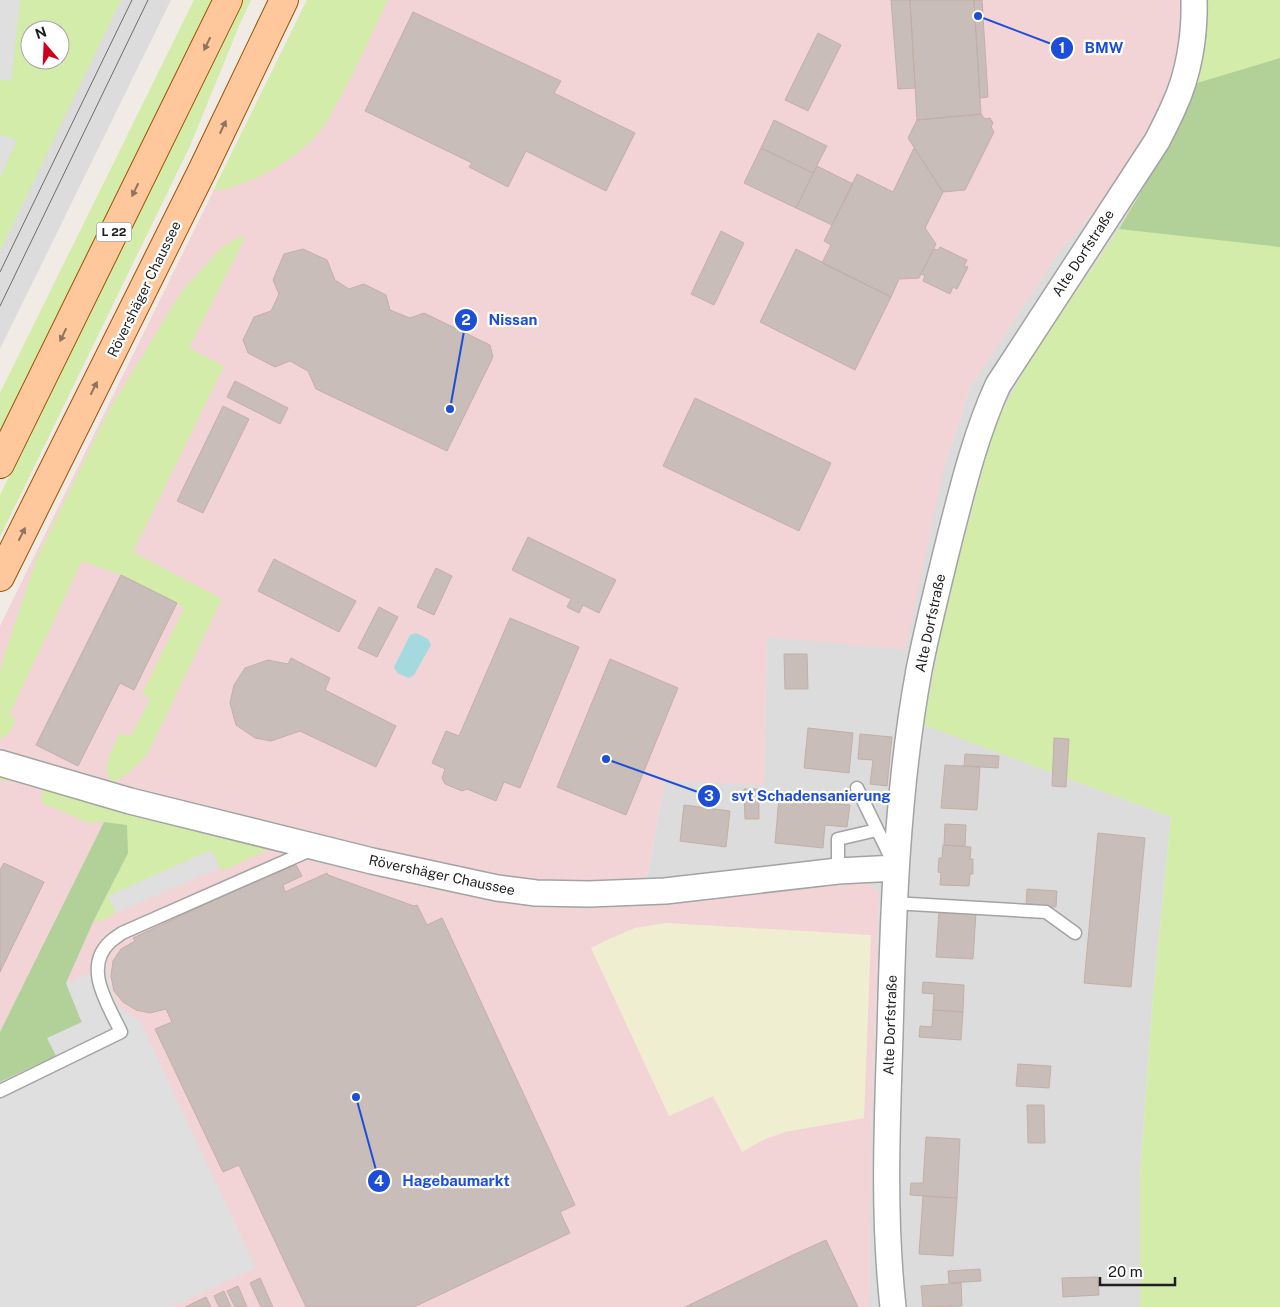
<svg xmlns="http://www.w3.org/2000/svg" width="1280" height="1307" font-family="'Public Sans',sans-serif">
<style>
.residential{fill:#dddcdc;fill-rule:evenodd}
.commercial{fill:#f2d4d7}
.farmland{fill:#f0eed0}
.grass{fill:#d3ecaa;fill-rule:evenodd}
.forest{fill:#b1d199}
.parking{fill:#dfdfdf}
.water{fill:#a4dadf}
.building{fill:#c8bdb8;stroke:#c3afa7}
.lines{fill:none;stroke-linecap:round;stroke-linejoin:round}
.service-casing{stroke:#a3a3a3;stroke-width:15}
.minor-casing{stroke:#a3a3a3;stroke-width:28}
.primary-casing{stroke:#9b5200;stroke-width:30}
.service{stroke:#fff;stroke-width:12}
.minor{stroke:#fff;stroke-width:25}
.primary{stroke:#ffc79c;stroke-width:28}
.tram{stroke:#6d6d6d;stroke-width:1}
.oneway{fill:#8f735e}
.labels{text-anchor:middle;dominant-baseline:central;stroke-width:4.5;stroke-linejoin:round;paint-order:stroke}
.shield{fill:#fff;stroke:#626262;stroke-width:1}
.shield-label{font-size:12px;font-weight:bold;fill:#1f1f1f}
.street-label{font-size:14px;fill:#1f1f1f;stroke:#fff}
.leader{fill:none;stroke:#1d4ed8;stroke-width:2}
.callout-dot{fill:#1d4ed8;stroke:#fff;stroke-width:2}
.mark-label{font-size:15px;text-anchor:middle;font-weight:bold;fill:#fff}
.callout-label{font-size:15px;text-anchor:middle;font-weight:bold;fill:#1d4ed8;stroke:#fff;stroke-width:4.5;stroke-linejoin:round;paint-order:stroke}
</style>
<rect width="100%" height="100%" fill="#f0ebe5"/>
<path class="residential" d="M0,0H171L0,349ZM30,30H60V60H30Z
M1181,0H1208L1202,58L1197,83L1180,126L1119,229L1029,361L995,425L946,606L925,725L1171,817L1153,995L1140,1175V1307H869L871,1136L879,895L874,886L646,881L665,781L764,784L767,637L945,464L971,385L1060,251L1097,208L1121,175L1158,110L1173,69L1180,33Z"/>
<path class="commercial" d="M307,0H1181L1180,33L1173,69L1158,110L1121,175L1097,208L1060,251L971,385L945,464L905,650L767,637L764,785L665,781L646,881L856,880L874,886L879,895L871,1136L869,1307H0V626Z"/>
<path class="farmland" d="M666,923L871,935L864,1118L785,1132L765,1139L742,1152L713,1096L669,1116L591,948L607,940L635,928Z"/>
<path class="grass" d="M20,0H121L0,251V177L17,141L0,135V79L11,81ZM30,30H60V60H30Z
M194,0H215L0,436V393Z
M243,0H251L239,26L190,146L0,537V495Z
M307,0H388C371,35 356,70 337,103C332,111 329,120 323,127C299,158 252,186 213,191Z
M1208,0H1280V1307H1140V1175L1153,995L1171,817L924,725L946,606L995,425L1029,361L1119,229L1180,126L1197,83L1202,58Z
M246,236L189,348L224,366L133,552L222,599L147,755C136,766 125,779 110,782C102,764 112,749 120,733L130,737L150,699L142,694L184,608L177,603L121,575L82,561L9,715L16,719L10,732L0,740V671L5,653L36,560L109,410L182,291L221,248L237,238Z
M0,767L59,784L62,794L129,809L270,844L267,850L222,871L211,850L109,896L116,913L100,922L94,920L128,853L104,822L88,823L41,802L43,785L0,780Z"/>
<path class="forest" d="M1280,58V247L1119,229L1180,126L1197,83Z
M104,822L127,825L128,853L94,920L66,983L82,1023L56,1056L0,1082V1032Z"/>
<path class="parking" d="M0,0H20L11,81L0,79Z
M0,135L17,140L0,177Z
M211,850L219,868L116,913L108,896Z
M107,966L112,993L117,1003L123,1010L140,1021L256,1268L171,1307H0V1082L56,1056L47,1038L82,1022L66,983Z"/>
<path class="water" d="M416,633L428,639L431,645L414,675L409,678L397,673L394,667L410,635Z"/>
<path class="building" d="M891,0H910L915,88L898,89Z
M910,0H974L981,114L917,120Z
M974,0H982L988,97L980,98Z
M413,12L561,81L554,93L635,133L606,191L526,151L508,187L469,167L472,163L365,111Z
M818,33L841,45L808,111L785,100Z
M981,114L985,119L990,118L993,123L991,127L994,132L965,190L943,192L908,138L917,120Z
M774,120L827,146L813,173L761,148Z
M761,148L813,173L796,208L744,183Z
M914,148L943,192L925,228L936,244L919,278L899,279L891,297L822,263L831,245L824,241L857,174L893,192Z
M817,166L853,184L832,225L796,208Z
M721,231L744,243L714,305L691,294Z
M940,247L967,260L964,266L968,267L957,289L953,287L950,294L923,281L925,276L921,274L934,249L938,250Z
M303,249L327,260L335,280L349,289L364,284L386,295L390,310L410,318L424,313L490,345L493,357L447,451L316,389L308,371L290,361L275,367L248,353L243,340L254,317L271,311L279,294L273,280L284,254Z
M796,249L891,297L855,370L760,322Z
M235,381L288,408L280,424L227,397Z
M695,398L831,463L799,531L663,466Z
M223,406L249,419L203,513L177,501Z
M528,537L616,580L599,613L583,605L579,613L567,607L571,599L512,570Z
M274,559L356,601L339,632L258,591Z
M436,568L452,576L434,615L417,607Z
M121,575L177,603L134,690L120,683L78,766L36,745Z
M379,607L398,617L377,657L358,648Z
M510,618L579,647L520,788L504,782L496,801L467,789L462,791L445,784L442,778L445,769L432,763L446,731L459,736Z
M784,654H807L808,689H785Z
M291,658L330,678L325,690L396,726L376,767L300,731L271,741L255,738L236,725L230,703L234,685L245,668L268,660L288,664Z
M610,659L678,688L626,815L557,787Z
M808,728L853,733L849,773L804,768Z
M860,734L892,737L887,786L870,784L873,760L858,759Z
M1054,738L1069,739L1066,787L1052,786Z
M965,754L999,756L998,768L964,766Z
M945,765L980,767L977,810L941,808Z
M744,789H759V819H745Z
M779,798L850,805L847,827L825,825L823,848L775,843Z
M684,805L730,811L726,847L680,841Z
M945,824L966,825L965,846L944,845Z
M1098,833L1145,838L1131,987L1084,983Z
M943,845L971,847L970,859H973V874H970L969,886L940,885L941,873L938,872L939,858H942Z
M4,863L44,882L0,972V870Z
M296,865L302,876L283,885L285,892L327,873L328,875L414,906L417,905L427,925L442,918L575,1205L560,1212L570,1233L414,1307H306L239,1165L223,1172L155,1029L172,1022L166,1009L150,1013L136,1010L123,1002L114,991L111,976L113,961L121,949L135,941L133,938L276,871L277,873Z
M1027,889L1057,891L1056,907L1026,906Z
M939,911L976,913L973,959L936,957Z
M923,982L964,985L963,1012L933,1010L934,994L922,993Z
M933,1010L963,1012L961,1040L919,1037L920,1026L932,1027Z
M1018,1064L1051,1066L1049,1088L1016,1086Z
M1027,1105H1044L1045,1143H1028Z
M926,1137L960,1139L957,1198L910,1195L911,1183H923Z
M923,1196L957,1198L953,1256L919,1254Z
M826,1240L858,1307H685L795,1254Z
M980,1269L981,1281L949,1283L948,1271Z
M1098,1277L1099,1295L1063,1297L1062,1278Z
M260,1278L273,1307H261L250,1283Z
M961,1283L962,1306L923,1307L921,1286Z
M238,1286L247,1307H235L227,1291Z
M224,1291L231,1307H219L214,1296Z
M206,1297L211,1307H185Z"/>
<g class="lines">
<defs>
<path id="service" d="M857,788L892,860
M838,871V839L877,830
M893,903L1046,912L1075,933
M0,1091L121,1032C109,1006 82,968 110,942C113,939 118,936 122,933L313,849"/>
<path id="minor" d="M0,763L130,801L372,861L497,888L536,893L589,894L665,891L838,871L896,868
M893,1307C883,1216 887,1126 890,1035C893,913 897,790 919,670C928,625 939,581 950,537C963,486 976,433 998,385L1157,141C1163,129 1169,118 1174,106C1189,74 1195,35 1194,0"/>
<path id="primary" d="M0,464L228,0
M0,577L202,171L284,0"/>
</defs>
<use href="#service" class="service-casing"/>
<use href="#minor" class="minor-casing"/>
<use href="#primary" class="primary-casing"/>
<use href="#service" class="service"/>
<use href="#minor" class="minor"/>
<use href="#primary" class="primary"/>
<path class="tram" d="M0,272L132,0
M0,306L148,0"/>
</g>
<defs><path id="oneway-solid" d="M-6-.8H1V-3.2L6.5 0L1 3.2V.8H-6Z" transform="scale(1.25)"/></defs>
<g class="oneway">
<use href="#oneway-solid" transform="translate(207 44) rotate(116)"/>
<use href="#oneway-solid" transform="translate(223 127) rotate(-65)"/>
<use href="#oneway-solid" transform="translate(135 190) rotate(116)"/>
<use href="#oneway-solid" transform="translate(63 335) rotate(116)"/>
<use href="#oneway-solid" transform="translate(94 388) rotate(-63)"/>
<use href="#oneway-solid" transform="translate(22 534) rotate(-63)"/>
</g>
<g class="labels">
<rect class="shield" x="96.5" y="222.5" width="35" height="19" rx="4"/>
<g class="shield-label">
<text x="114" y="232">L 22</text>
</g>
<g class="street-label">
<text transform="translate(1083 253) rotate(-57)">Alte Dorfstraße</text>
<text transform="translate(144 289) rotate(-64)">Rövershäger Chaussee</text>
<text transform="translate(930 623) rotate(-78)">Alte Dorfstraße</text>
<text transform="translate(442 875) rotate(12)">Rövershäger Chaussee</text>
<text transform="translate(890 1025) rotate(-88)">Alte Dorfstraße</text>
</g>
</g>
<path class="leader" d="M978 16L1062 48M450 409L466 320M606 759L709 796M356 1097L379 1181"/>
<g class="callout-dot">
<circle cx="978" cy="16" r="5"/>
<circle cx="450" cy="409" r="5"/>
<circle cx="606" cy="759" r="5"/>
<circle cx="356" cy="1097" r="5"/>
<circle cx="1062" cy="48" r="12"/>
<circle cx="466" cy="320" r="12"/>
<circle cx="709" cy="796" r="12"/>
<circle cx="379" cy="1181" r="12"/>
</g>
<g class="mark-label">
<text x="1062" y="53">1</text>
<text x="466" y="325">2</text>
<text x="709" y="801">3</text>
<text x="379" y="1186">4</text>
</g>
<g class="callout-label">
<text x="1104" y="53">BMW</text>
<text x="513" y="325">Nissan</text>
<text x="811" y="801">svt Schadensanierung</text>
<text x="456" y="1186">Hagebaumarkt</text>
</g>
<g transform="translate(45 45) rotate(341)"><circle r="24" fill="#ffffff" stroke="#a5a5a5"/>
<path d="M0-4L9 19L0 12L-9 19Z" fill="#cf001c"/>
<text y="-8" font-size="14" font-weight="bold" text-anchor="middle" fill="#1f1f1f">N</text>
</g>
<path d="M1100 1277v8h75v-8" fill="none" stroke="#1f1f1f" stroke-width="2.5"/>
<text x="1108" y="1277" font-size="15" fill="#1f1f1f" stroke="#ffffff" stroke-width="4" paint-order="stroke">20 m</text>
</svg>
